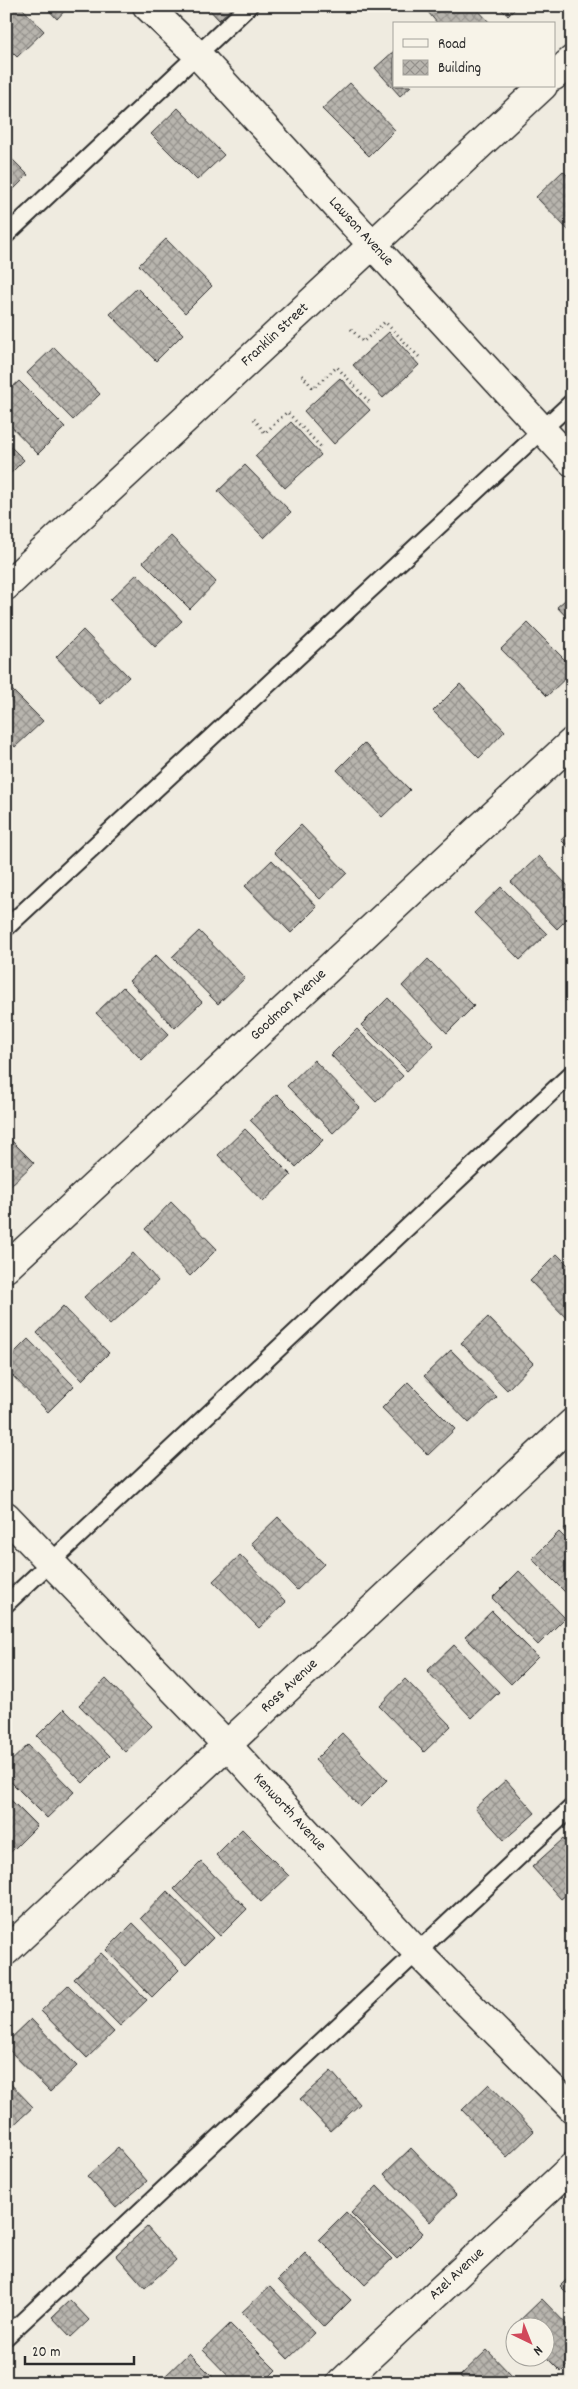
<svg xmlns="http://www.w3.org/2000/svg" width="578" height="2389" font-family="Dekko,sans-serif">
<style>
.building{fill:url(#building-cross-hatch);stroke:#2b2b2b}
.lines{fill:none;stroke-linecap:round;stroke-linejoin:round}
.lane-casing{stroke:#2b2b2b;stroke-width:20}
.street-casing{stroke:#2b2b2b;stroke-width:31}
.path{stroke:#2b2b2b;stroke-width:3;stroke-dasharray:1 4;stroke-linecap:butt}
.lane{stroke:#f7f3e8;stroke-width:16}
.street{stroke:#f7f3e8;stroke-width:28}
.labels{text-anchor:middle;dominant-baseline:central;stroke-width:5;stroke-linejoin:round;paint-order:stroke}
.street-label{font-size:15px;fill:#2b2b2b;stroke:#f7f3e8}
</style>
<defs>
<pattern id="building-cross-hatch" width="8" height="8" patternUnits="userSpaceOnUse" patternTransform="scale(1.25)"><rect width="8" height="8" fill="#b8b5ae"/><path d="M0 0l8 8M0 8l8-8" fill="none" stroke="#96938e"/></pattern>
</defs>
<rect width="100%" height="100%" fill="#efebe0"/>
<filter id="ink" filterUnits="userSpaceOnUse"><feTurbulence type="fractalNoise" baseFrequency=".02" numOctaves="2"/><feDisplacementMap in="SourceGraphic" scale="10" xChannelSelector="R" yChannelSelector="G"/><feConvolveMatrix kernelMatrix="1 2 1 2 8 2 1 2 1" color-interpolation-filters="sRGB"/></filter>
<g filter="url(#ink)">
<path class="building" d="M6,6H20L44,31L17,57L6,46Z
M45,6H69L57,19Z
M206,6H234L219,20Z
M423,6H474L491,24H438Z
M498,6H518L508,16Z
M394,51V86H411L400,96L375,68Z
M350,83L395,130L369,156L322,109Z
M178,108L224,155L197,180L151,134Z
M6,153L28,175L6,197Z
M563,171L572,180V234L536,197Z
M166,239L212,286L185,313L139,265Z
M137,288L183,334L156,361L110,314Z
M389,332L419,365L383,398L353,365Z
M54,347L100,394L73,420L27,373Z
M340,378L370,410L334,444L304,411Z
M19,381L65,427L38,454L6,421V393Z
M291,422L321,455L285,488L255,456Z
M6,442L24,460L6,478Z
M245,465L291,512L264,538L218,491Z
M171,536L216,582L190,609L143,562Z
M137,574L182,621L155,647L110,600Z
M572,594V623L557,607Z
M528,623L572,667V672L547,696L501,649Z
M83,630L129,677L101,704L56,657Z
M6,684L43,721L15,747L6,737Z
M460,684L505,731L479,758L433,711Z
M364,743L410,790L382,817L337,770Z
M301,825L347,873L320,899L274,852Z
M572,830V851L561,840Z
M539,856L572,890V914L557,929L511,882Z
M272,860L317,907L291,933L245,886Z
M501,887L547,934L520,960L474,913Z
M199,931L245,978L218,1004L172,957Z
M156,955L202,1002L175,1028L129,981Z
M428,959L474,1006L447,1033L402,986Z
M123,987L169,1034L142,1060L96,1013Z
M388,998L434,1045L407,1071L361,1025Z
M357,1029L403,1076L376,1102L331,1055Z
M314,1060L360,1107L333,1133L287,1086Z
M277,1094L323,1140L296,1167L250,1120Z
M245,1129L291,1175L263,1202L218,1155Z
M6,1135L34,1163L7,1189L6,1188Z
M171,1202L217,1249L190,1276L145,1229Z
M133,1253L158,1281L110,1325L84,1297Z
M557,1254L572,1269V1324L530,1281Z
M63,1306L109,1353L82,1380L37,1333Z
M488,1317L533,1363L507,1390L461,1343Z
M28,1339L74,1386L48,1412L6,1369V1361Z
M451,1350L497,1397L469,1423L424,1376Z
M408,1382L455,1429L428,1455L382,1408Z
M278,1517L324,1564L297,1590L251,1543Z
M572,1522V1539L563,1530Z
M559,1532L572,1545V1599L532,1559Z
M240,1555L286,1602L259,1628L213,1581Z
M519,1571L565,1618L538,1645L492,1598Z
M492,1611L538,1657L511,1684L465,1637Z
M454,1645L499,1692L472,1718L427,1671Z
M106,1679L152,1726L125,1752L79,1705Z
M405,1679L451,1726L424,1752L379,1706Z
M64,1709L110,1756L83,1783L37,1736Z
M342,1733L387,1780L360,1807L315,1760Z
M28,1745L74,1792L47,1818L6,1777V1766Z
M506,1780L535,1813L504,1840L475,1808Z
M6,1795L37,1826L10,1853L6,1849Z
M242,1829L289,1876L261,1902L216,1855Z
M563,1839L572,1849V1890L561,1899L532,1867Z
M201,1862L247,1909L220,1936L174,1889Z
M167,1891L213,1938L186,1965L141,1918Z
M133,1923L179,1970L152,1997L106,1950Z
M101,1953L147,2000L120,2026L74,1979Z
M68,1985L114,2032L87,2058L41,2011Z
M572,2003V2017L565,2010Z
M31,2019L77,2066L50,2092L6,2047V2043Z
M331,2071L360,2104L330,2131L300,2099Z
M6,2079L33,2107L6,2132Z
M489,2084L534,2131L507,2157L462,2110Z
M118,2148L147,2181L116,2208L87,2176Z
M411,2148L456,2195L430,2222L384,2174Z
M377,2186L423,2233L397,2259L351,2213Z
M346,2212L392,2259L365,2285L319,2239Z
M147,2227L176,2260L145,2288L116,2255Z
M305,2253L351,2300L324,2327L278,2280Z
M572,2274V2298L560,2286Z
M270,2286L315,2333L288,2359L242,2312Z
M542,2299L572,2330V2361L561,2372L545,2356L546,2326L515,2325Z
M70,2300L89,2320L71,2337L52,2317Z
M230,2324L276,2370L263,2383H235L203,2350Z
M487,2350L512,2376L519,2383H466L460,2376Z
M189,2353L214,2378L218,2383H166L162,2379Z
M6,2375L13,2383H6Z"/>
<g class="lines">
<defs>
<path id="lane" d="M6,235L249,6
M6,928L572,402
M6,1604L572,1073
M6,2337L572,1807"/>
<g id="street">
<path id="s1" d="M147,6L197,54L572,462"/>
<path d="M554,76L572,60"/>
<path id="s2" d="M6,586L543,86"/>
<path id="s3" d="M6,1268L572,742"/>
<path id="s4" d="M6,1516L226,1744L417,1952L572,2108"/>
<path id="s5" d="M6,1951L572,1423"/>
<path id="s6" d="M341,2383L572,2167"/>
</g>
</defs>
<use href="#lane" class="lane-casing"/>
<use href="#street" class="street-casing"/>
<path class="path" d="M351,329L363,342L385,322L421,359
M302,375L313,388L337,367L370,403
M254,419L265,433L287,412L323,449"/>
<use href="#lane" class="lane"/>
<use href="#street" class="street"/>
</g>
</g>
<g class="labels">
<g class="street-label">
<text stroke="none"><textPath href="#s1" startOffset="311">Lawson Avenue</textPath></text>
<text stroke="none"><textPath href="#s2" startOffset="368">Franklin Street</textPath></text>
<text stroke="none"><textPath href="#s3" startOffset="386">Goodman Avenue</textPath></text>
<text stroke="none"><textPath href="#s5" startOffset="388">Ross Avenue</textPath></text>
<text stroke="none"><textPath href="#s4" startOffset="410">Kenworth Avenue</textPath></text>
<text stroke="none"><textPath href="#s6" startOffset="159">Azel Avenue</textPath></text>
</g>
</g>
<rect width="578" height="2389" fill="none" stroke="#f7f3e8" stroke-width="25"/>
<rect x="12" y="12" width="553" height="2364" fill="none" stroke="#2b2b2b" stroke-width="2" filter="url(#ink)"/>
<rect x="393" y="22" width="162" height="65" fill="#f7f3e8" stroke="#a5a39c"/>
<rect x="403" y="39" width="25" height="8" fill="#f7f3e8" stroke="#a5a39c"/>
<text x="438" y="48" font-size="15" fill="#2b2b2b">Road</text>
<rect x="403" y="60" width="25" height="15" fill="url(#building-cross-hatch)" stroke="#a5a39c"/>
<text x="438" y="72" font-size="15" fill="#2b2b2b">Building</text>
<g transform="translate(530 2342) rotate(137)"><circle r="24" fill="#f7f3e8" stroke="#a5a39c"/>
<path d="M0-4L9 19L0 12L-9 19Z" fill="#d1495b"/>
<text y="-8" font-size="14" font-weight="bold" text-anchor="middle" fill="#2b2b2b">N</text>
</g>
<path d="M25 2356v8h109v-8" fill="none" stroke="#2b2b2b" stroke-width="2.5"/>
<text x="32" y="2356" font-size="15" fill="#2b2b2b" stroke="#f7f3e8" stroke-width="4" paint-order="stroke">20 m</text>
</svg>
